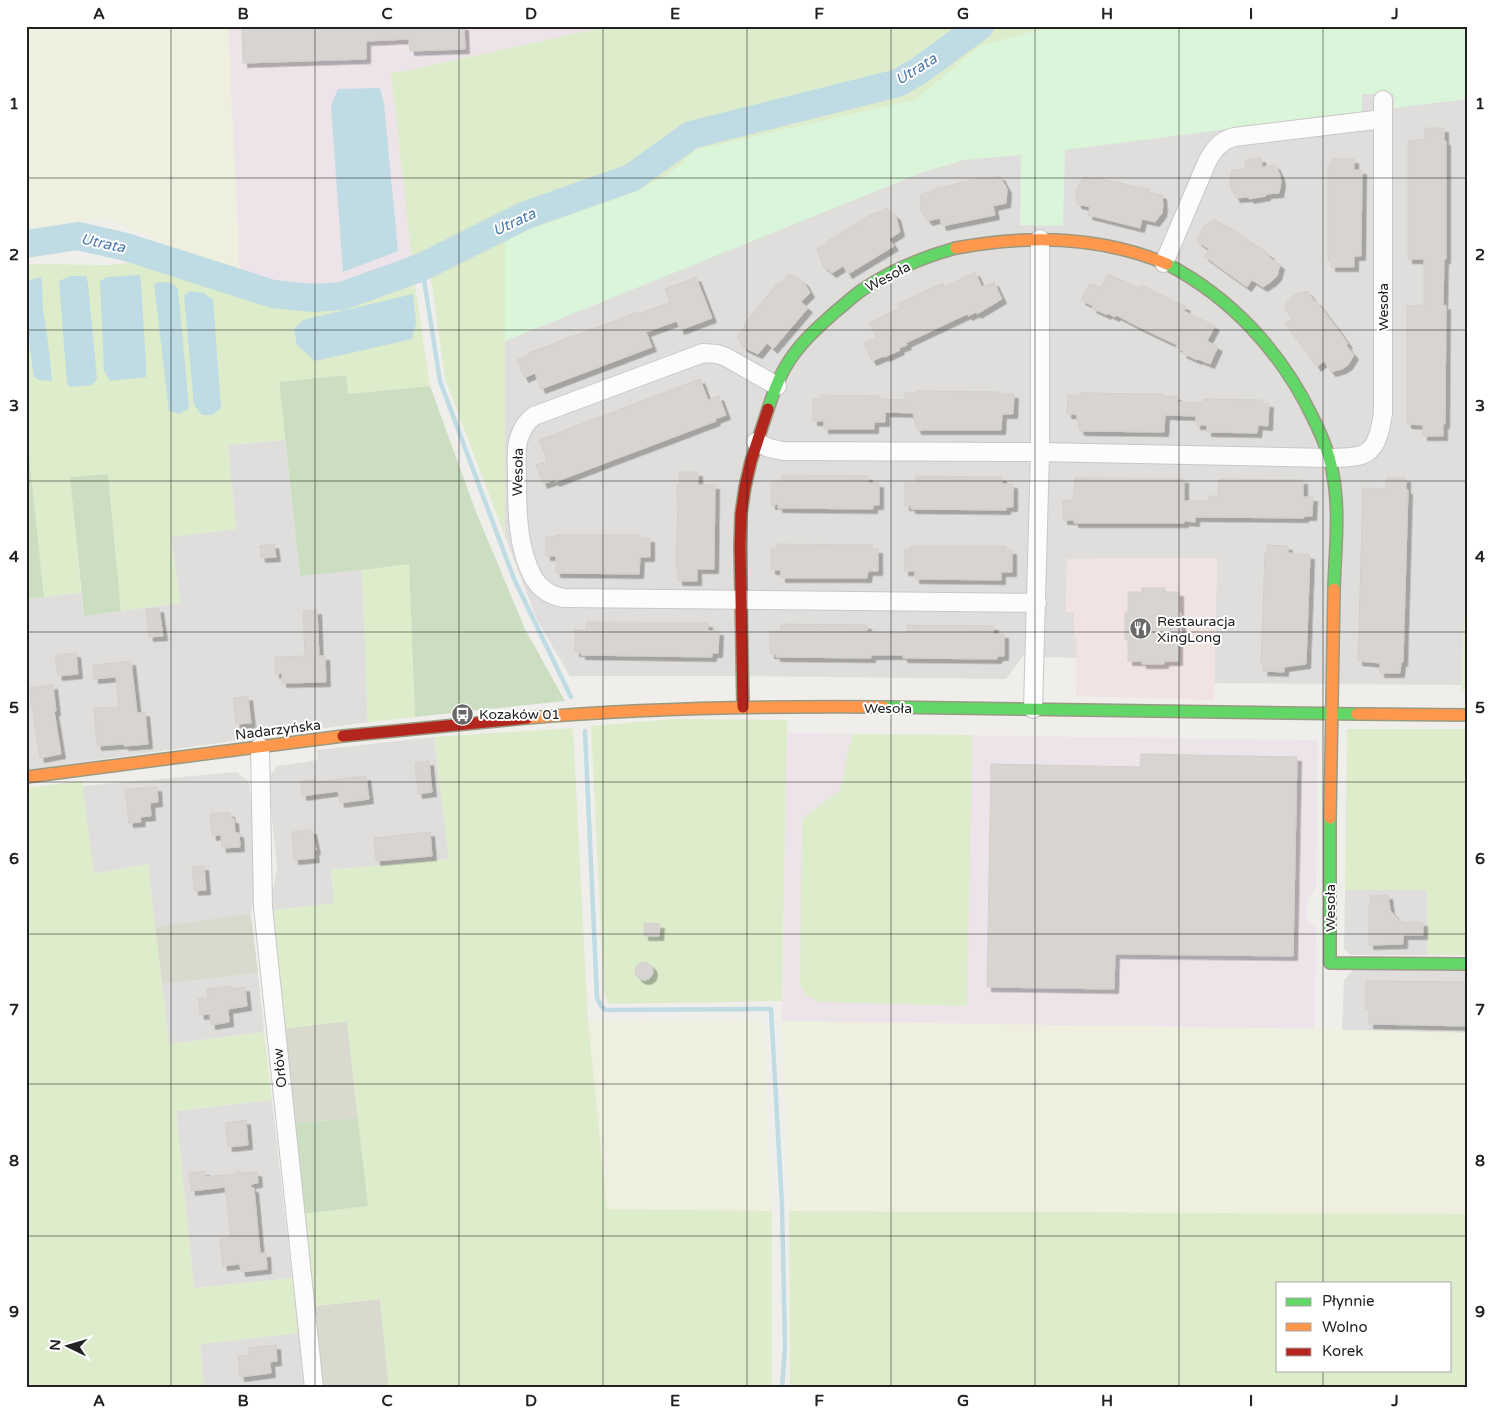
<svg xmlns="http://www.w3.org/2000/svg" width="1494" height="1414" font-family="'Varela Round',sans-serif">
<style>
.residential{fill:#dfdedc}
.commercial{fill:#f1e3e1}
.industrial{fill:#ede4e9}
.construction{fill:#d9d9cd}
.farmland{fill:#efefdf}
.grass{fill:#ddeccb;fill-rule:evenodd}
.forest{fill:#cbdec1}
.park{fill:#daf5da}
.water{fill:#bfdbe3}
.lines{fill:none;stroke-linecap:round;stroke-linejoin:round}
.stream{stroke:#bfdbe3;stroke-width:4.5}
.river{stroke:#bfdbe3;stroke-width:28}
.building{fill:#d7d4d2;stroke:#d3d0cc;filter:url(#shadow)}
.street-casing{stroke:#c9c8c7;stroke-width:20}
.fast-casing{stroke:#999a82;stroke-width:14}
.slow-casing{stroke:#999a82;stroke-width:14}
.jam-casing{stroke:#999a82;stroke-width:14}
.street{stroke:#fdfcfc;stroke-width:18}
.fast{stroke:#63d668;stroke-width:11}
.slow{stroke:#ff974d;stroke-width:11}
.jam{stroke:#b3261e;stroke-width:11}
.grid{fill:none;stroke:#222;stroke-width:1;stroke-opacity:0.55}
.labels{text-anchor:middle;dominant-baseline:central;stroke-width:4;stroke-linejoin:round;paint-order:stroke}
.street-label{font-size:14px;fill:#222;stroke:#fff}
.poi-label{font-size:14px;fill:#222;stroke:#fff;text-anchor:start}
.water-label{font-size:15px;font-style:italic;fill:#4a7aab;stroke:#fff}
.neatline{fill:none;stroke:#222;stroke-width:2}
.grid-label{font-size:16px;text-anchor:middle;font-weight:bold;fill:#222}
</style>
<defs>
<filter id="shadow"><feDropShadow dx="4.5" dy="4.5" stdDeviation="0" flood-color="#0004"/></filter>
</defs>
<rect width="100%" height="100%" fill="#f0eeeb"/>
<path class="residential" d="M1055,26H1468V548L1461,685L1214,683L1217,558L1067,559L1066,612H1074V637L1077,638V658L1023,656L1006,679L743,676H570L537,620L505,536V239L642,189Z
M285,440L300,576L362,570L368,722L26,770V599L81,593L84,616L180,603L171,536L236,529L228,445Z
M434,737L449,859L331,870L334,903L269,911L277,867L268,779L277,766L318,760L317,750Z
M237,772L249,782L259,871L251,914L155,927L148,864L93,874L82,786Z
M1345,890H1427V955H1351L1344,949Z
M1354,969L1468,971V1033L1342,1030L1344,980Z
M258,973L264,1032L169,1044L162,984Z
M272,1100L292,1278L194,1288L176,1111Z
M299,1333L304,1388H204L200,1344Z"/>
<path class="commercial" d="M1217,558L1214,700L1076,696L1077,638L1074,637V612H1066L1067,559Z"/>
<path class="industrial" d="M228,26H610L405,71L391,72L412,257L330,291L279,287L240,277Z
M787,733L1318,740L1316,887L1307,900V919L1316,928L1315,1029L782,1021Z"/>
<path class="construction" d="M248,914L251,915L258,973L162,984L155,927Z
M347,1021L358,1118L292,1123L282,1029Z
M380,1299L389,1388H323L315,1306Z"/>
<path class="farmland" d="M26,26H228L240,277L108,218L26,229Z
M763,1020L772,1211L607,1209L588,1021Z
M782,1021L1315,1029L1468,1033V1214L789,1211Z"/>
<path class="grass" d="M610,26H1055L980,46L916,99L697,150L668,175L642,189L505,239V536L445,379L430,271L414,278L430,386L347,394L346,375L279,382L285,440L228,445L236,529L171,537L180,603L121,611L108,474L70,477L81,593L44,597L26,427V264L109,265L148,261L221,286L272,300L331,306L364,298L414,278L391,72L405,71Z
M1468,548V691H1461V685Z
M409,563L415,717L368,722L362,570Z
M673,719L787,720L782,1001L609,1004L604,993L591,726Z
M573,728L588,1021L607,1209L772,1211V1388H389L380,1299L315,1306L303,1214L368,1206L347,1021L282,1029L269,911L334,903L331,870L449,859L434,737Z
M1347,729H1468V955H1427V890H1345Z
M852,734L972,735L967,1006L820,1002L807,996L800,985L802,819L840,790Z
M82,781L94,874L148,864L169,1044L264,1032L272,1100L176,1111L194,1288L292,1278L299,1333L200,1344L204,1388H26V788Z
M789,1211L1468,1214V1388H790ZM1278,1283H1450V1370H1278Z"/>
<path class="forest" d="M346,375L348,394L430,386L476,512L525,629L565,701L415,717L409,564L362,570L300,576L279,382Z
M26,427L44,597L26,599Z
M108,474L121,611L84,616L70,477Z
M358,1118L368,1206L303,1214L292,1123Z"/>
<path class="park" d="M1055,26H1468V99L1394,108V94H1362V112L1065,150L1063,226L1020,225L1021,155L964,160L921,173L505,341V239L642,189L668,175L697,150L916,99L980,46Z"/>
<path class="water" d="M380,88L384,104L398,251L343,272L331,106L338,89Z
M140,275L141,284L146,364V377L110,381L104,371L100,281L107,277Z
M70,276H86L88,284L97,379L92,385L70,387L67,383L59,281Z
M41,277C43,288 42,298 43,309C47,333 50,357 52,381L39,380L34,377L26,323V281Z
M161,282L172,283L178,289L189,408L180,414L169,411L154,284Z
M190,291L204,293L213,300L221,408L212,415H202L194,405L184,295Z
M413,294L416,323L412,339L315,361L297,345L294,329L303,320Z"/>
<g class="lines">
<path class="stream" d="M422,267L440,381L514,579L571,697
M585,731L597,998L601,1006L606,1010L771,1009L782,1205L785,1347L782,1388"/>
<path class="river" d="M26,244L78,236L126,247L273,294L314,298L342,296L422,267L526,215L631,178L691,135L898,83L920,70L980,26"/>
</g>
<path class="building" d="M242,26H464L465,49L410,51L409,39L366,41V59L243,63Z
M1425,128H1444V141H1446V259H1444L1443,306L1446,305L1445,424H1443V436H1423V425L1407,424V306L1424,305V259H1408V141L1425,139Z
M1261,158L1262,167L1275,165L1280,175L1281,182L1279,193L1266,194V196L1249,199V197L1236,198L1231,188L1230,181L1232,170L1246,169L1245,160Z
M1332,159H1354V170H1362L1361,256H1354V267H1331V261H1328V165H1332Z
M1000,176L1007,189L1006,203L993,206L995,215L942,226L940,218L928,221L921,211L920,206L921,194L934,191V189L986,177L987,179Z
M1084,177L1097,180L1098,178L1150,190L1149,192L1162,195L1163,206L1162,213L1155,222L1142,219L1140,228L1088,215L1090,207L1077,204L1076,193L1078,186Z
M886,208L896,216L900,232L889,239L894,246L848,274L843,266L832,273L823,266L817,249L829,242L828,241L874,213L875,214Z
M1214,219L1225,226L1226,225L1270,255L1269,257L1280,265L1277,276L1272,281L1263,287L1252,280L1247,287L1204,256L1209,249L1197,241L1202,229L1205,225Z
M975,272L982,287L994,282L1002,299L977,314L976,312L968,316L967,314L929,332L906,343L907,345L899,348L900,350L885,357L884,356L872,361L864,343L876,338L869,323L900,308L897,304L943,283L944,287Z
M788,274L800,279L804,282L810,293L801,302L808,308L773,349L767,343L758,354L747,349L743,347L737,336L745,326L744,324L778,283L780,284Z
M1108,274L1139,288L1141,285L1186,307L1184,311L1215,326L1207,341L1218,347L1210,364L1198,359L1197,360L1182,353L1183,351L1176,347L1177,345L1139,327L1116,315L1115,317L1107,313V315L1092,308L1093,306L1081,300L1090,283L1101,288Z
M696,277L712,318L680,330L677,321L646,332L652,347L541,389L535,373L524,378L517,360L529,355L528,353L638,312L639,314L670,302L665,289Z
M1307,291L1315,302L1316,301L1336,327L1348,344L1346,345L1354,355L1348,365L1342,369L1331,372L1324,361L1317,367L1285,323L1292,318L1284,307L1290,299L1296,294Z
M700,379L708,400L719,396L726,415L715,419L716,421L555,482L554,480L543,484L536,465L547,461L539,440Z
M917,391L1001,392V394H1014L1013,414H1002L1001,430H917L913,413L885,412V422H874V429H824V421H813V399H820V395L879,396V399L905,400V393H917Z
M1080,393L1164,394V396H1177V402L1203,403V399L1262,400V403H1269L1268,426L1258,425L1257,433L1207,432V425H1196V416L1165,415L1164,432L1080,431L1076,414H1067L1068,395H1080Z
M679,472H698V485H715L714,569H697V581H678V569H676L678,502H677V485H679Z
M782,475L868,476V483H879V505H873V509L778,508V504L771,505V482H782Z
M916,476L1002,477V484H1013V507H1006V510L911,509V506H905V483H916Z
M1075,478L1184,479V501H1209V496H1218L1219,479L1303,480V497H1313L1312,516H1304V518L1195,517V522L1184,521V523H1074V520H1063V500H1073Z
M1386,478H1406V490H1408L1403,662H1401L1400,673H1380V663L1358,661L1363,488L1386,489Z
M555,535H641V538H650V557H640L639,574L556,573V556H546V537H555Z
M274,544L276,557L261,558L260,546Z
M777,544L872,545V549H878V571H868L867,578H781V570H771V548H777Z
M1267,545L1288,546V553L1310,555L1306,664L1284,667V672L1263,671L1264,664H1261L1265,552H1267Z
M911,546H1006V550H1012V572H1001V580L915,579V571H904L905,549H911Z
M1142,588H1165V592H1179V613H1181V640H1178V661H1164V664H1142V661H1128V640H1125V612H1128V592H1142Z
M159,608L163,636L149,637L146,609Z
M317,610L319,656H325L326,682L282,683V673L275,674V657L305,656L303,611Z
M586,622L708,623V631H719L718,653H712V657L581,655V652H575V630H586Z
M781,624L867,625V632L896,633H907V625L994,626L993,634H1004V656H998L997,659L903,658V655H871V658L776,657V654H770V631H781Z
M76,653L78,674L58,676L55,655Z
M131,661L137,713L145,712L148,744L124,746V744L97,746L94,708L119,707L116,677L94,679L93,665Z
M53,685L56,711H54L61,754L40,758L29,688Z
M248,696L251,723L236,724L233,698Z
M1141,754L1297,757L1293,956L1115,954L1114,989L987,987L991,764L1140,767Z
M429,761L432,792L418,794L415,763Z
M366,776L369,799L340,803L338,791L302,796L301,781L316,779V782Z
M148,787H157L158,802L150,803L151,816L140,817L141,822L129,823L125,790Z
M223,813H230L231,819H234L235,833H239L240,847L222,848L221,835L212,836L210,814Z
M312,830L316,850L314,851L315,858L294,860L292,832Z
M430,832L432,856L376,861L374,838Z
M204,866L206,890L194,891L192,867Z
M1388,895L1390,910L1400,922H1423V935H1403V944L1369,945V904H1371L1370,896Z
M644,923L660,924L659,936H644Z
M635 971a9 9 0 1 1 18 0a9 9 0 1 1-18 0Z
M1366,981L1468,982V1026L1369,1024V1009H1366Z
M230,986V989L245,987L247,1006L228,1009L229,1022L211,1025L210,1014L200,1015L198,999L208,998L207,989Z
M246,1120L248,1145L228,1147L225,1123Z
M238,1170L242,1173L257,1172L258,1183L251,1184V1188H254L260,1253H266L267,1269L241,1272L240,1264L223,1266L220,1239L231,1238L225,1187L191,1191L189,1173L205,1171V1177L234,1174Z
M276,1345L277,1361L270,1362L271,1373L240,1377L238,1356L249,1355V1348Z"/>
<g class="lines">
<defs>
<path id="street" d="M1164,263L1207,162C1214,149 1220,141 1234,137L1383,119
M777,386L726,357L717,354L703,353L534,416C526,422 522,428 519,438C515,450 517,463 517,476C517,508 517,548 533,577C540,589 551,596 564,598L1037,603
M756,442L769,448L783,451L1040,452L1330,458C1369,458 1377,454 1383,413V100
M1033,709L1040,452V239
M260,747L263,907L314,1388"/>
<path id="fast" d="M1167,264C1232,298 1282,353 1313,418C1322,436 1330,455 1333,475C1340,512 1335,552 1334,589
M768,409C773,394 778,379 786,366C798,345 817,328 835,312C844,305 852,297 862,290C890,271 923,257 956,248
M884,707L1357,714
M1330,818V963L1468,964"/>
<path id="slow" d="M956,248C1026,235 1100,236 1167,264
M1357,714L1468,715
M527,718C646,708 765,706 884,707
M26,777L343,736
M1330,818L1334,589"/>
<path id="jam" d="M743,707L740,546L741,514L745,487L751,461L768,409
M343,736L527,718"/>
</defs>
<use href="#street" class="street-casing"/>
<use href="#fast" class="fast-casing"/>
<use href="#slow" class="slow-casing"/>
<use href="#jam" class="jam-casing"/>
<use href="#street" class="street"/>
<use href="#fast" class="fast"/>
<use href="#slow" class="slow"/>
<use href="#jam" class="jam"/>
</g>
<path class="grid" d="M171,26V1388M315,26V1388M459,26V1388M603,26V1388M747,26V1388M891,26V1388M1035,26V1388M1179,26V1388M1323,26V1283M26,178H1468M26,330H1468M26,481H1468M26,632H1468M26,782H1468M26,934H1468M26,1084H1468M26,1236H1468M1323,1370V1388"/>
<defs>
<symbol id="restaurant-disc" viewBox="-11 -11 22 22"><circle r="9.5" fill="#6a6968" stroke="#fff"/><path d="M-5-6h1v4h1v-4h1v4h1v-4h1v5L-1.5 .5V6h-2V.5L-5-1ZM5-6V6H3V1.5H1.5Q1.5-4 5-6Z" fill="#fff"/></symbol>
<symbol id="bus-disc" viewBox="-11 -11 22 22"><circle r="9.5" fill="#6a6968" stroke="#fff"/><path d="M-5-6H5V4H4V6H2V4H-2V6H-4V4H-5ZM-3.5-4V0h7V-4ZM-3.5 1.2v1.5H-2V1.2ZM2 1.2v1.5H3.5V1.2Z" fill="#fff"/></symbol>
</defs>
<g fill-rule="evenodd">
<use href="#restaurant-disc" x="1128" y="616" width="25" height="25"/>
<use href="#bus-disc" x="450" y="702" width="25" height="25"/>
</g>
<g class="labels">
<g class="street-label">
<text transform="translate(888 277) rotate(-28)">Wesoła</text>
<text transform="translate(1383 307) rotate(-90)">Wesoła</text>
<text transform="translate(518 472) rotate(-89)">Wesoła</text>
<text x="888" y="708">Wesoła</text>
<text transform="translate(278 730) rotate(-7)">Nadarzyńska</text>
<text transform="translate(1330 908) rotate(-90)">Wesoła</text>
<text transform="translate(280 1068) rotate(-96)">Orłów</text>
</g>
<g class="poi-label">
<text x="1157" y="621">Restauracja<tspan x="1157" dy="16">XingLong</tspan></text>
<text x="479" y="714">Kozaków 01</text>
</g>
<g class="water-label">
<text transform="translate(916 69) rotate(-32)">Utrata</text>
<text transform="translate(514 222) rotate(-25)">Utrata</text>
<text transform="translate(103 243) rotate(12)">Utrata</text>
</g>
</g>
<rect width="1494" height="1414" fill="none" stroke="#ffffff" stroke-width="55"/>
<rect x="1276" y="1282" width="175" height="90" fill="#ffffff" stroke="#a7a7a7"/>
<rect x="1286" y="1298" width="25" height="8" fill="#63d668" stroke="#a7a7a7"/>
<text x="1322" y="1306" font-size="15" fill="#222222">Płynnie</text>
<rect x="1286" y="1323" width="25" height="8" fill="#ff974d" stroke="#a7a7a7"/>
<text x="1322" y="1332" font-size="15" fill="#222222">Wolno</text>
<rect x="1286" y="1348" width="25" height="8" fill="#b3261e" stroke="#a7a7a7"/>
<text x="1322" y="1356" font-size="15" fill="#222222">Korek</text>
<g transform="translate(68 1346) rotate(275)" stroke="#ffffff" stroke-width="4" paint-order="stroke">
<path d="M0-4L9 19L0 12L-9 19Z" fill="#222222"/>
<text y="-8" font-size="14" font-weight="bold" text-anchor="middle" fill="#222222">N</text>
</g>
<rect x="28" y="28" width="1438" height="1358" class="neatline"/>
<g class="grid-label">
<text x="99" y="19">A</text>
<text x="243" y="19">B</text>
<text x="387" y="19">C</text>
<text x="531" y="19">D</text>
<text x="675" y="19">E</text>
<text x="819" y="19">F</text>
<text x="963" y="19">G</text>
<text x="1107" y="19">H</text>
<text x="1251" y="19">I</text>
<text x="1395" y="19">J</text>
<text x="14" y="109">1</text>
<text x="1480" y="109">1</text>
<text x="14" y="260">2</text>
<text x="1480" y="260">2</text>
<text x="14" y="411">3</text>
<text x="1480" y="411">3</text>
<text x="14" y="562">4</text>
<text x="1480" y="562">4</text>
<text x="14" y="713">5</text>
<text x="1480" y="713">5</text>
<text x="14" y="864">6</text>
<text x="1480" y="864">6</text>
<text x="14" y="1015">7</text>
<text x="1480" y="1015">7</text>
<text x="14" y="1166">8</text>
<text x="1480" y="1166">8</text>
<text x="14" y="1317">9</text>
<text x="1480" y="1317">9</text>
<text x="99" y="1406">A</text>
<text x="243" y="1406">B</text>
<text x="387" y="1406">C</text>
<text x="531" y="1406">D</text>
<text x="675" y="1406">E</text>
<text x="819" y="1406">F</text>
<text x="963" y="1406">G</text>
<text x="1107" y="1406">H</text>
<text x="1251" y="1406">I</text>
<text x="1395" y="1406">J</text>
</g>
</svg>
